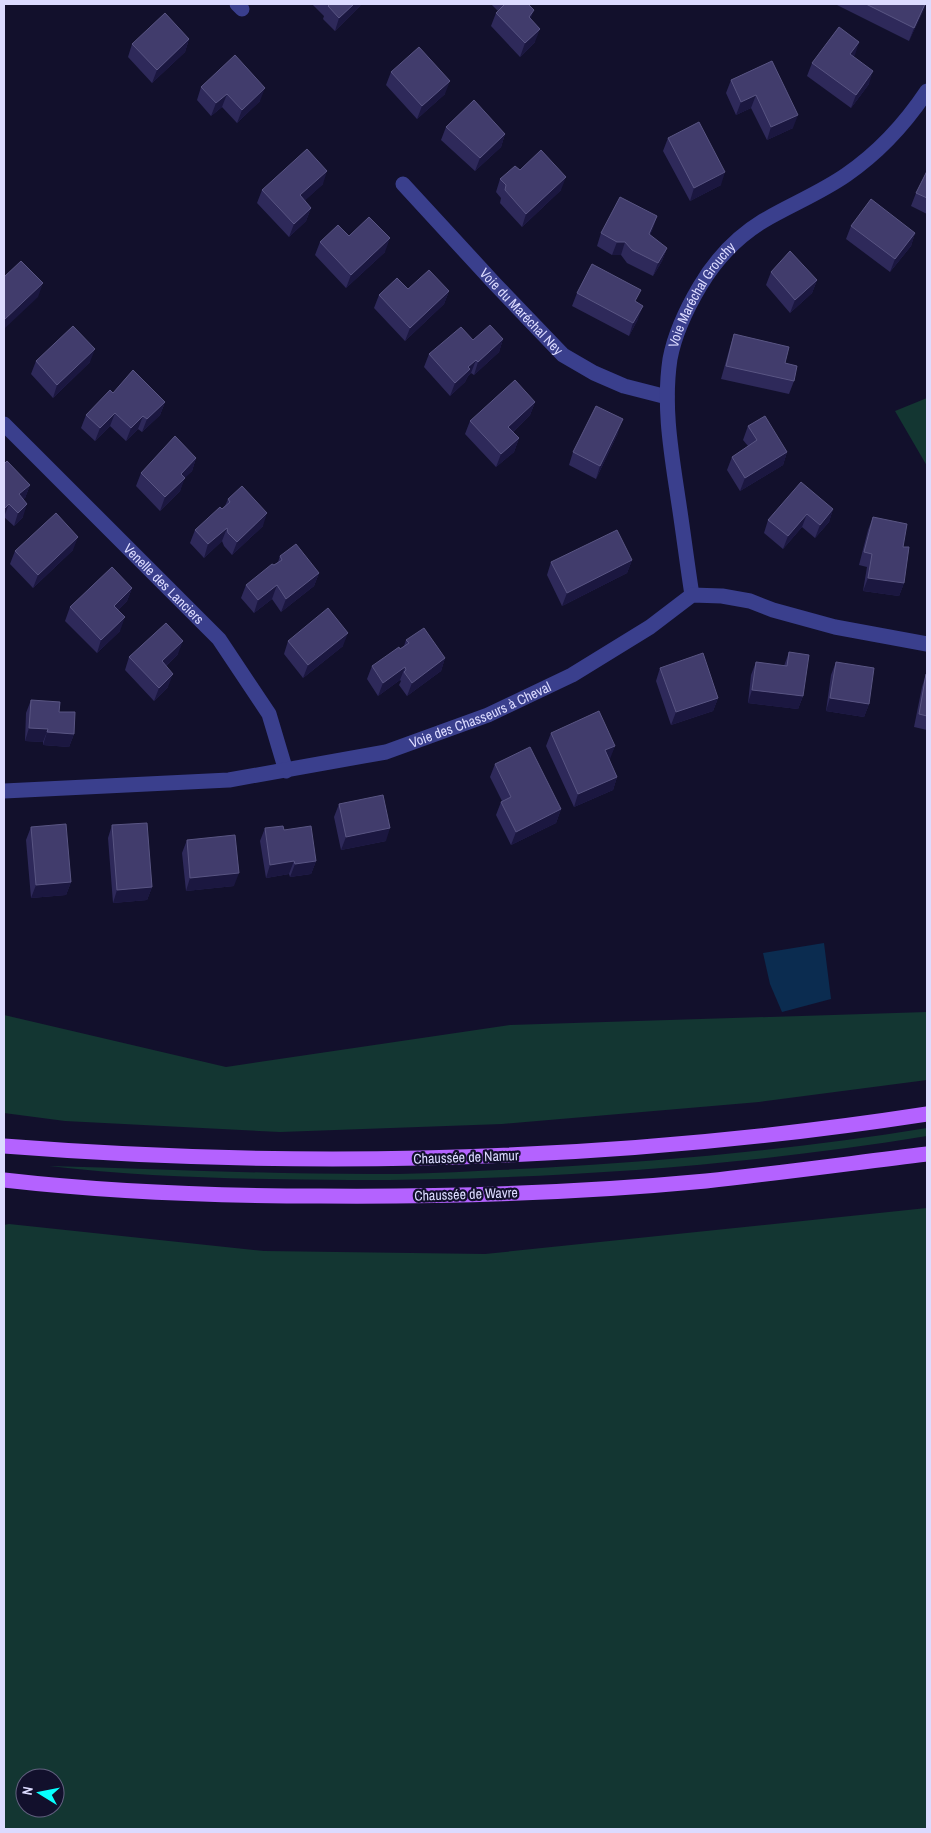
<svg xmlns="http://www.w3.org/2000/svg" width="931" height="1833" font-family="'Archivo Narrow',sans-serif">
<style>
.green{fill:#133632;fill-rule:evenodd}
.water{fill:#0b2c50}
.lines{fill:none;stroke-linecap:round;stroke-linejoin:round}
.street{stroke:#3a3f8d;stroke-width:15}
.primary{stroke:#b462ff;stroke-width:15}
.wall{fill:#2e295a}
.shaded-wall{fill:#1b1740}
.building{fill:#413c6c;stroke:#595583}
.labels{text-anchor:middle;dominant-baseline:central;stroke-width:4.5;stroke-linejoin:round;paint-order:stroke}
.street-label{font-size:14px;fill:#dcdbff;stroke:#12102c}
</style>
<rect width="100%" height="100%" fill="#12102c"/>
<path class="green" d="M927,398V466L895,411Z
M927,1012V1080L759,1102L502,1124L280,1132L65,1121L4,1113V1015L226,1067L510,1025Z
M927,1128V1136C737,1167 542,1180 349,1180C249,1179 148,1178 49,1166C165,1169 282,1175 398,1174C445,1173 493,1170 540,1168C670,1161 799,1149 927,1128Z
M927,1208V1829H4V1225L9,1224L264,1251L485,1254ZM25,1778H55V1808H25Z"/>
<path class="water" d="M824,943L831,999L782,1012L770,984L763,953Z"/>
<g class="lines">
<g class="street">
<path d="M237,4L242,9"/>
<path id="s1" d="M403,184L495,284L563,355L594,373L624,386L667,397"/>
<path id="s2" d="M4,424L219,639L269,714L286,771"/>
<path id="s3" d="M692,595C687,563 683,530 678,498C671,451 663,406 670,359C675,332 687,308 700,286C716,259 737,237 763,221C790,205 820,193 846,175C878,153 905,124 927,91"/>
<path id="s4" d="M4,791L229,780L386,752L488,715L572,675L650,627L692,595L722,596L750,601L773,610L835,627L927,644"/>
</g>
<path class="primary" d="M4,1146C312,1170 622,1161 927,1114
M4,1180C109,1192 214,1196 320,1196C448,1197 578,1193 706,1181C780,1173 853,1163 927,1154"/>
</g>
<path class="wall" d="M312,4H361L360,6L335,31L323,19L324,16Z
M491,4H528L535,42L520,57L491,26L496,13L498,11Z
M837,4H926L909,41L837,5Z
M189,39L185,52L152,83L128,57L132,44Z
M859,42L853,56L869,84L851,108L807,76L812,63Z
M772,61L793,128L767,140L751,108L736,115L726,93L731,80Z
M391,72L445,94L417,119L386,85Z
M201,87L260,101L237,123L222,107L211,116L197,100Z
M446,127L505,134L501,147L475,171L441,140Z
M668,138L721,185L690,201L663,151Z
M520,170L561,190L522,227L500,203L501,198L496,192L500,179Z
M927,171V214L911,206L916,193Z
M323,184L305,200L311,208L306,221L289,237L257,203L262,190Z
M657,216L650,235L667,248L662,261L653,276L627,263L621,255H612L597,246L601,233Z
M851,226L915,233L911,246L890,272L846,239Z
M349,236L385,252L346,288L315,255L320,242Z
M771,272L817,280L812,293L790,313L766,285Z
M408,289L449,291L444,304L405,341L374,308L379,295Z
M577,293L636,302L638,319L629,336L572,306Z
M734,334L785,363L794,381L789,394L721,379L730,347Z
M503,339L499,352L474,375L471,373L468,376L465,382L450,396L424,367L429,354L473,340Z
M36,361L90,362L53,398L31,374Z
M113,393L165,402L160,415L142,432L138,429L126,441L110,426L95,441L81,428L86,415Z
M535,402L530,415L513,432L519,438L514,452L496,467L465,434L470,421Z
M748,426L787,452L783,465L740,491L727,470L732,457L748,446L743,440Z
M618,433L596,479L569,465L573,452Z
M196,458L192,471L184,478L180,491L160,511L136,486L141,473Z
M4,464L30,485L25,498L23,499V517L14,526L4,517Z
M228,499L263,526L232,555L224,546L222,541L204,558L190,543L195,530L225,506Z
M833,509L829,522L815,538L802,527L783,549L764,533L768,520Z
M873,517L903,547L904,583L899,596L863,591L867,567L859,565L868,530Z
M73,550L33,588L10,564L15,551Z
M280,556L319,573L314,586L281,612L272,599L254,613L241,598L246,585L278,562Z
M632,560L627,573L562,606L547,575L551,562Z
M132,588L127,601L118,610L120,631L97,653L65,621L70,607Z
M406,640L445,658L441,671L407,696L399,685L401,681L400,680L378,696L367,679L372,666L404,646Z
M288,641L343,646L303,678L284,654Z
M789,652L803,696L798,709L748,703L751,675L756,662L784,666Z
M178,654L166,666L168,687L154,701L125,670L129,657Z
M836,662L869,704L864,717L826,711L831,675Z
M660,668L718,698L713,711L671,725L656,681Z
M926,674H927V730L914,727L922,687Z
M31,700L74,734L69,747L43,745V742L25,741L26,713Z
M551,733L615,746L609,759L617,777L613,790L574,807L546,746Z
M495,764L561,809L556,823L511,845L496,815L501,802L502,801L490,777Z
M339,804L386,841L341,850L334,817Z
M112,825L152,887L147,900L113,903L108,838Z
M31,827L71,882L66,895L31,898L26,840Z
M265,828L284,830L316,861L311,874L290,877L289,874L266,878L260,841Z
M187,840L234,886L186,891L182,853Z"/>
<path class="shaded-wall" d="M354,4H361L360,6L335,31L339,18Z
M925,4H926L924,10L909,41L914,28Z
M534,10L529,24V17Z
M540,29L535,42L520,57L525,43Z
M189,39L185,52L152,83L157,70Z
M859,42L855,55L846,67L850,54Z
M873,71L869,84L851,108L856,95Z
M450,81L445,94L417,119L422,106Z
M265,88L260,101L237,123L242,110Z
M227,94L222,107L211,116L216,103Z
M756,95L751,108L736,115L741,102Z
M798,115L793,128L767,140L771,127Z
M505,134L501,147L475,171L480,158Z
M327,171L323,184L296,209L300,195Z
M725,172L721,185L690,201L694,188Z
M566,177L561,190L522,227L526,214Z
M311,208L306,221L289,237L294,224Z
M657,216L653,229L644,247L649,234Z
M915,233L911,246L890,272L895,259Z
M390,238L385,252L346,288L351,275Z
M617,242H625L621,255H612Z
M667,248L662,261L653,276L658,263Z
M817,280L812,293L790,313L795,300Z
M43,283L38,297L4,329V320Z
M449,291L444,304L405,341L410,328Z
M643,306L638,319L629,336L633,323Z
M503,339L499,352L474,375L478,362Z
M95,349L90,362L53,398L57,385Z
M476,360L471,373L468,376L465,382L450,396L455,383L468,367Z
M165,402L160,415L142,432L147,419Z
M535,402L530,415L504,440L508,427Z
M115,413L110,426L95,441L100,428Z
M143,416L138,429L126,441L131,428Z
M623,419L618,433L596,479L600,466Z
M519,438L514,452L496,467L501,454Z
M787,452L783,465L740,491L745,478Z
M196,458L192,471L176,487L181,474Z
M185,478L180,491L160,511L165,497Z
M30,485L25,498L14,507L19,494Z
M9,504L4,517V518V509Z
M27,504L23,517L14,526L18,513Z
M833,509L829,522L815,538L820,525Z
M267,513L263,526L232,555L237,542Z
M807,514L802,527L783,549L788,536Z
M227,528L222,541L204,558L208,544Z
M78,537L73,550L33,588L38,575Z
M632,560L627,573L562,606L567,593Z
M319,573L314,586L281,612L286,599Z
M868,578L904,583L899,596L863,591Z
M277,585L272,599L254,613L258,600Z
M132,588L127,601L109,619L114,606Z
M125,617L120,631L97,653L101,640Z
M348,633L343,646L303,678L308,665Z
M183,641L178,654L157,674L162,661Z
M445,658L441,671L407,696L412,683Z
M405,667L400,680L378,696L383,683Z
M173,674L168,687L154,701L159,688Z
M752,690L803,696L798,709L748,703Z
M718,698L713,711L671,725L676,712Z
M830,698L869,704L864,717L826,711Z
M29,728L48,729L43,742L25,741Z
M47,732L74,734L69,747L43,745Z
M615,746L610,759L600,763L605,750Z
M617,777L613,790L574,807L578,794Z
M561,809L556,823L511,845L516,832Z
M390,828L386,841L341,850L346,837Z
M294,861L289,874L266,878L270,865Z
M316,861L311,874L290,877L295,864Z
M239,873L234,886L186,891L190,878Z
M71,882L66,895L31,898L36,885Z
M152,887L147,900L113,903L117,890Z"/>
<path class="building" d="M330,4H354L339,18L328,6Z
M505,4H528L534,10L529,17L540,29L525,43L496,13Z
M866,4H925L914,28Z
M165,13L189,39L157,70L132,44Z
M839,27L859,42L850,54L873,71L856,95L812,63Z
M419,47L450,81L422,106L391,72Z
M235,55L265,88L242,110L227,94L216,103L201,87Z
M772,61L798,115L771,127L756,95L741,102L731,80Z
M474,100L505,134L480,158L446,127Z
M699,122L725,172L694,188L668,138Z
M307,149L327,171L300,195L311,208L294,224L262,190Z
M541,150L566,177L526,214L505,190L506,185L500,179L515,166L520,170Z
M927,171V198L916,193Z
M620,197L657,216L649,234L667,248L658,263L632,250L625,242H617L601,233Z
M871,199L915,233L895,259L851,226Z
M369,217L390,238L351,275L320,242L338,225L349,236Z
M790,251L817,280L795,300L771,272Z
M21,261L43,283L4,320V277Z
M592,264L641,290L635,301L643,306L633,323L577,293Z
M429,270L449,291L410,328L379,295L397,278L408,289Z
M490,325L503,339L478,362L476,360L468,367L470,369L455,383L429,354L461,327L473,340Z
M73,326L95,349L57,385L36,361Z
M734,334L789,347L785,363L797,366L794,381L726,366Z
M133,370L165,402L147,419L143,416L131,428L115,413L100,428L86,415L110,390L113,393Z
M515,380L535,402L508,427L519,438L501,454L470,421Z
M596,406L623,419L600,466L573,452Z
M765,416L787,452L745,478L732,457L757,440L748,426Z
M175,436L196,458L181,474L185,478L165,497L141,473Z
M7,461L30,485L19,494L27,504L18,513L9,504L4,509V464Z
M801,482L833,509L820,525L807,514L788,536L768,520Z
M242,486L267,513L237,542L228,533L227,528L208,544L195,530L220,507L222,509L230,502L228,499Z
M56,513L78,537L38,575L15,551Z
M873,517L907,524L903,547H909L904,583L868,578L872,554L864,552Z
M617,530L632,560L567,593L551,562Z
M296,544L319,573L286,599L277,585L258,600L246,585L272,564L274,565L282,560L280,556Z
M112,567L132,588L114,606L125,617L101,640L70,607Z
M328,608L348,633L308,665L288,641Z
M166,623L183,641L162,661L173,674L159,688L129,657Z
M424,628L445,658L412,683L404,672L406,670L405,667L383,683L372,666L399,647L400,649L409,643L406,640Z
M789,652L809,655L803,696L752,690L756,662L787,666Z
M703,653L718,698L676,712L660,668Z
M836,662L874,668L869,704L830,698Z
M926,674H927V716L919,714Z
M31,700L60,702L59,712H75L74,734L47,732L48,729L29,728Z
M599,711L615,746L605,750L617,777L578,794L551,733Z
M530,747L561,809L516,832L501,802L511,797L495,764Z
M383,795L390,828L346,837L339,804Z
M147,823L152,887L117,890L112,825Z
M66,824L71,882L36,885L31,827Z
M283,826L284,830L311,826L316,861L295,864L294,861L270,865L265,828Z
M235,835L239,873L190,878L187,840Z"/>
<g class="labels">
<g class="street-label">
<text stroke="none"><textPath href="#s3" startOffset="310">Voie Maréchal Grouchy</textPath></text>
<text stroke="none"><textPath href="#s1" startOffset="174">Voie du Maréchal Ney</textPath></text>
<text stroke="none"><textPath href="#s2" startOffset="226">Venelle des Lanciers</textPath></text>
<text stroke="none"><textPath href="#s4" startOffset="486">Voie des Chasseurs à Cheval</textPath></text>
<text transform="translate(466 1157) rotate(-2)">Chaussée de Namur</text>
<text transform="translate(466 1194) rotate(-2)">Chaussée de Wavre</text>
</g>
</g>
<rect width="931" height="1833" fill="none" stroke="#dcdbff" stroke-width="10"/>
<g transform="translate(40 1793) rotate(280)"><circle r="24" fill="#12102c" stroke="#636180"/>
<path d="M0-4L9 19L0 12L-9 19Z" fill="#07fffe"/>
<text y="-8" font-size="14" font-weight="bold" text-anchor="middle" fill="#dcdbff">N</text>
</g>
</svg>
